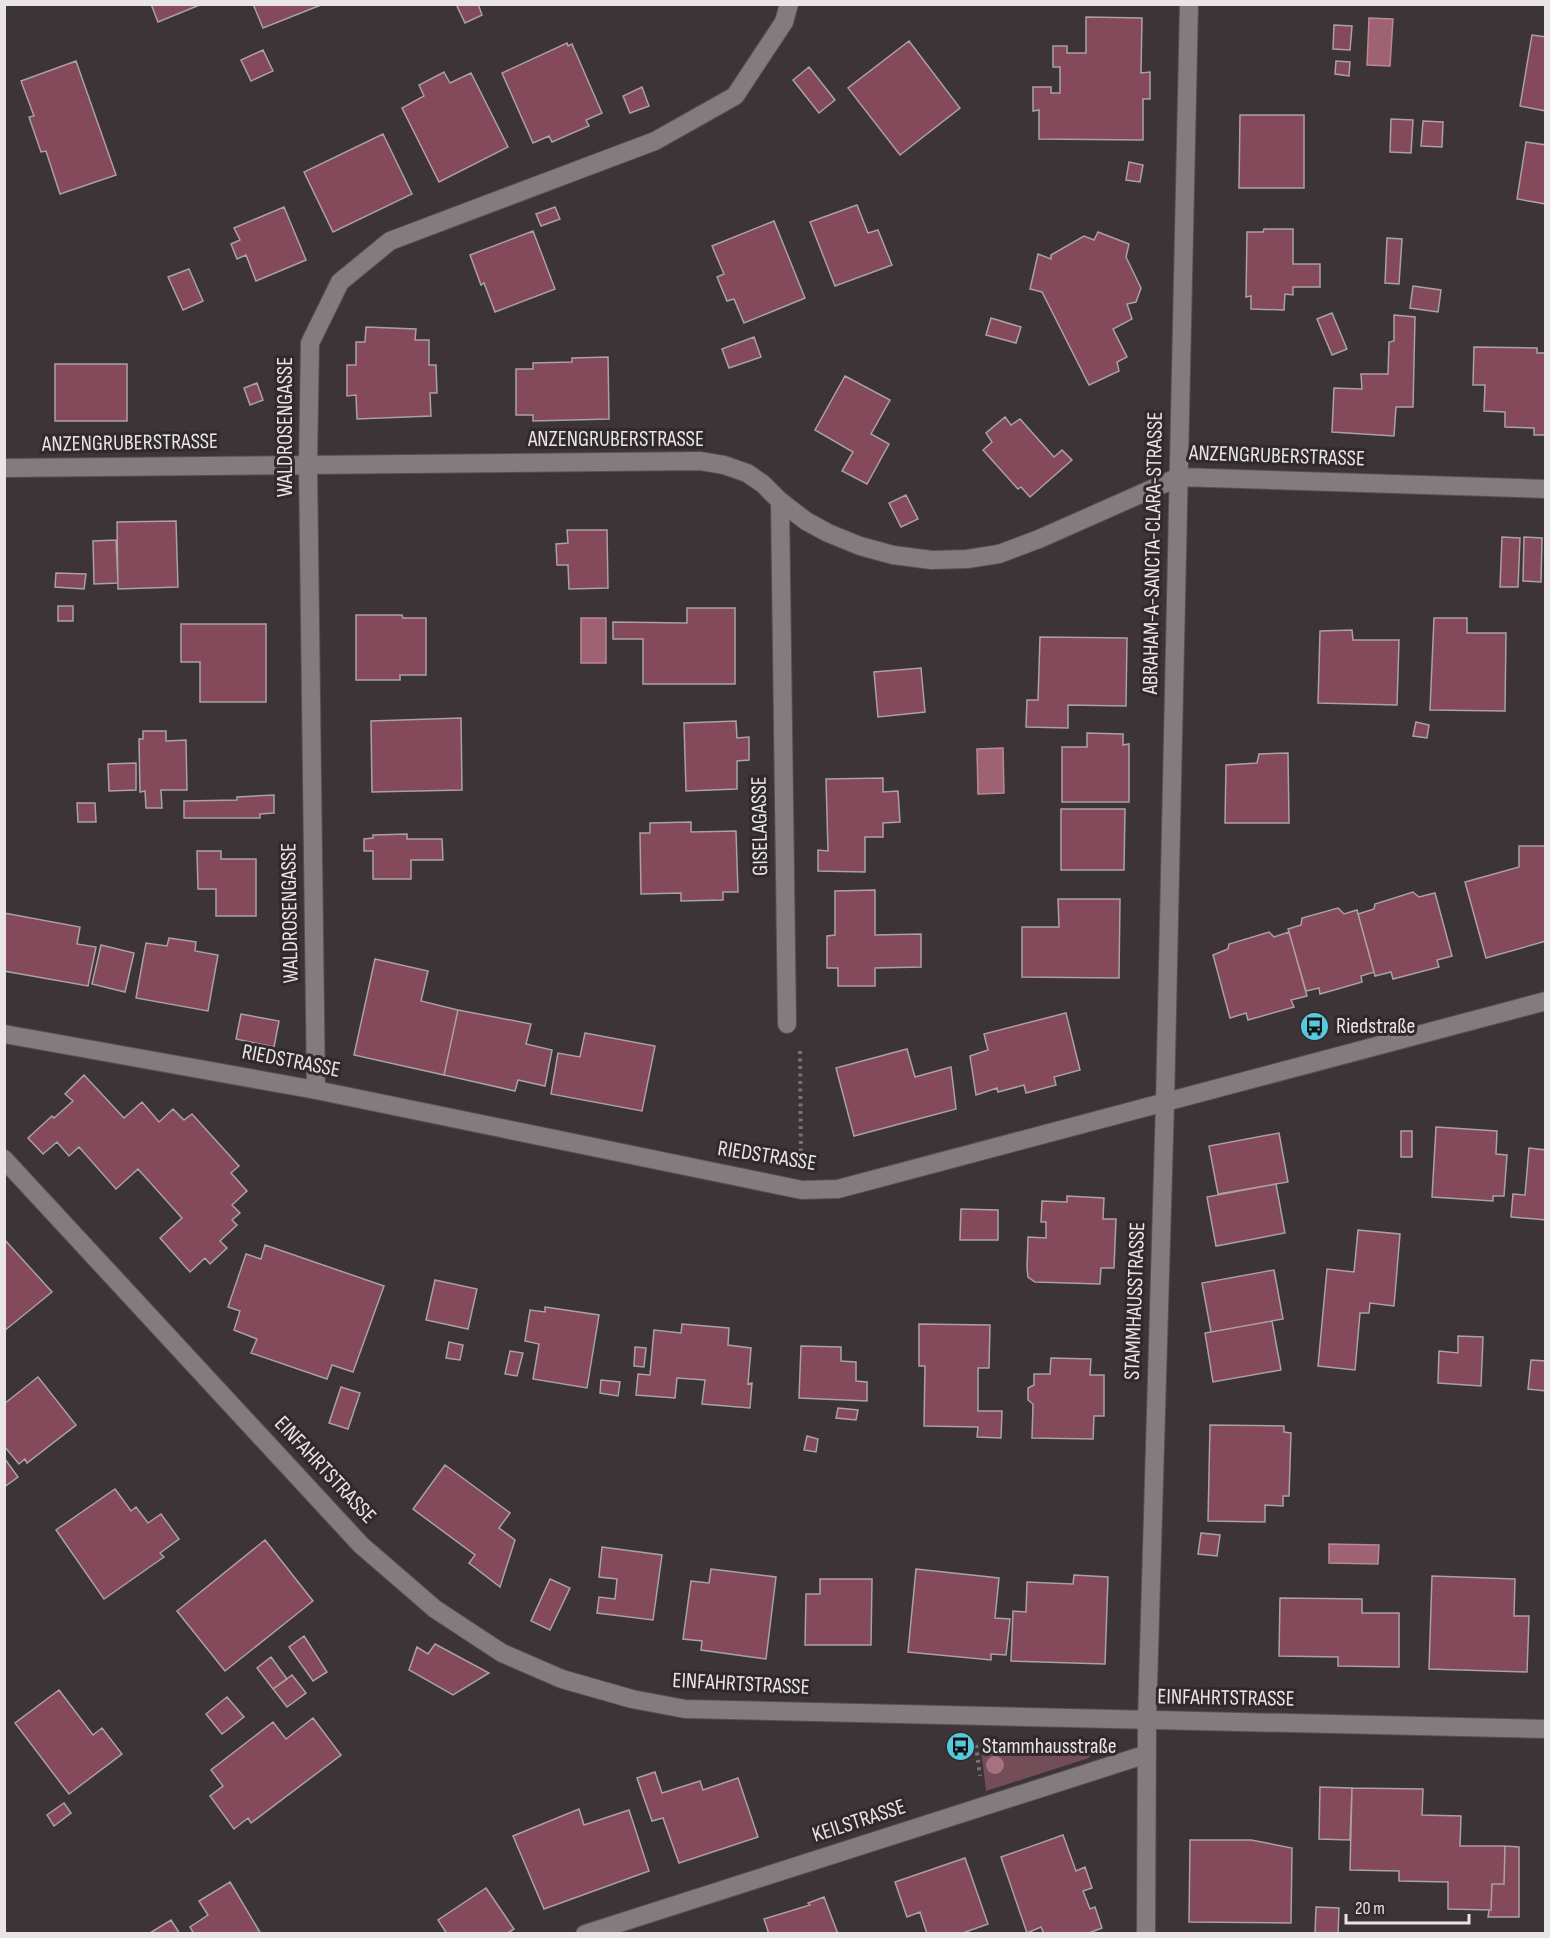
<svg xmlns="http://www.w3.org/2000/svg" width="1550" height="1938" font-family="'Sofia Sans Condensed',sans-serif">
<style>
.green{fill:#734e58}
.water{fill:#9f6273;stroke:#b58996;stroke-width:1.5}
.building{fill:#84495a;stroke:#aaa1a3;stroke-width:1.5}
.lines{fill:none;stroke-linecap:round;stroke-linejoin:round}
.street-casing{stroke:#565051;stroke-width:20}
.secondary-casing{stroke:#565051;stroke-width:20}
.path{stroke:#797274;stroke-width:4;stroke-dasharray:3 4.5;stroke-linecap:butt}
.street{stroke:#837b7d;stroke-width:18}
.secondary{stroke:#837b7d;stroke-width:18}
.tree{fill:#a77180}
.labels{text-anchor:middle;dominant-baseline:central;stroke-width:6;stroke-linejoin:round;paint-order:stroke}
.street-label{font-size:22px;fill:#e9e4e6;stroke:#312a2c}
.poi-label{font-size:22px;fill:#e9e4e6;stroke:#312a2c;text-anchor:start}
</style>
<rect width="100%" height="100%" fill="#3c3436"/>
<path class="green" d="M980,1740H1087L1092,1748L1089,1758L986,1791Z"/>
<path class="water" d="M1369,18L1393,19L1390,66L1367,65Z
M581,618H606V663H581Z
M1003,748L1004,793L978,794L977,749Z
M1329,1544L1379,1545L1378,1564L1329,1563Z"/>
<path class="building" d="M151,4H202L158,22Z
M253,4H321V5L263,28Z
M456,4H478L482,15L465,23Z
M1086,17L1142,18L1141,73L1150,72V99H1143V140L1039,139V110L1033,111V87H1051V93H1060V67H1053V46H1067V53H1086Z
M1334,25L1352,26L1350,50L1333,49Z
M1532,35L1546,37V111L1520,106Z
M909,41L960,108L900,155L848,88Z
M567,43L568,46L572,44L602,113L586,120L589,126L552,142L549,136L533,143L502,73Z
M263,50L273,71L251,81L241,60Z
M76,61L116,175L60,194L46,151L41,152L29,117L34,116L21,81Z
M1336,61L1350,62L1349,76L1335,74Z
M809,67L835,100L819,113L793,80Z
M444,72L450,83L471,73L508,147L439,182L402,108L424,96L419,85Z
M642,87L649,106L630,113L623,96Z
M1240,115H1304V188H1239Z
M1391,119L1413,120L1411,153L1390,152Z
M1423,121L1443,122L1442,147L1421,146Z
M383,134L412,194L333,232L304,172Z
M1526,142L1546,145V204L1517,199Z
M1129,162L1143,165L1140,182L1126,180Z
M857,205L868,233L878,230L892,265L835,286L810,222Z
M284,207L306,260L256,281L246,255L237,259L231,244L240,240L234,228Z
M555,207L560,219L541,226L536,214Z
M774,221L805,298L744,323L734,299L727,301L717,277L724,274L712,246Z
M1264,229H1293V264H1320V287H1293V295L1285,294L1284,310L1251,309V296L1246,297L1247,232H1263Z
M533,231L555,289L495,312L484,283L481,285L470,255Z
M1098,232L1129,244L1126,257L1141,288L1136,302L1127,304L1132,319L1113,329L1127,357L1117,362L1119,371L1089,385L1042,292L1030,289L1038,254L1051,259V255L1084,236L1094,240Z
M1387,238L1402,239L1399,284L1385,283Z
M189,269L203,301L183,310L168,277Z
M1413,286L1441,290L1438,312L1410,308Z
M1332,313L1347,349L1332,355L1317,319Z
M1394,315L1415,317L1413,407H1396L1394,436L1332,432L1334,388L1362,389L1361,374H1388L1389,342L1394,341Z
M991,318L1021,327L1016,343L986,335Z
M366,327L416,329L415,340H429V365H436L437,393H430L431,416L357,419L356,395L347,396V365H356V342H365Z
M754,337L761,357L729,368L722,349Z
M1474,347L1537,348V353H1546V435H1534V428L1505,427V412L1484,411L1485,385H1473Z
M608,357L609,419L533,421V415H516V369H533V363L572,362V358Z
M55,364H127V421H55Z
M845,376L890,400L871,434L889,444L867,484L842,471L853,452L815,430Z
M257,383L263,400L250,405L244,388Z
M1005,417L1011,425L1020,419L1054,457L1062,450L1072,460L1030,497L1021,487L1018,489L983,450L992,442L986,433Z
M906,495L918,519L901,527L889,503Z
M176,521L178,587L118,589L117,522Z
M567,530H607L608,588L569,589L568,565H557L556,544L568,543Z
M1502,537L1520,538L1518,587H1500Z
M1524,537L1542,538L1541,582L1523,581Z
M116,540L118,583L94,584L93,541Z
M56,573L86,574L84,589L55,587Z
M58,606H73V621H58Z
M687,608H735V684H643V639H613V622L687,623Z
M356,615H402L403,618H426V675H400V680H356Z
M1434,618H1467V633H1506L1505,711L1430,710Z
M181,624H266V702H200V662H181Z
M1352,630L1353,640H1399L1397,705L1318,703L1320,631Z
M1040,637L1127,638L1126,706L1068,705V728L1026,727L1027,700H1038Z
M921,668L925,712L878,717L874,672Z
M461,718L462,790L372,792L371,721Z
M736,721L737,738L749,737V760L737,761V789L686,791L684,723Z
M1416,722L1429,725L1427,738L1413,736Z
M143,731H166V741L186,740L187,790H161L162,808H146L145,791L140,792L139,739H143Z
M1087,733L1123,734V745L1129,744V802H1062V747H1087Z
M1288,753L1289,823H1225L1226,765L1257,763L1259,754Z
M136,763V790L109,791L108,764Z
M883,778V792L898,791L900,822L883,823V837H865V872L818,871V850L828,851L826,779Z
M274,795V813L260,814V818H184V801L237,800V797Z
M77,803H95L96,822H78Z
M1061,809H1125L1124,870H1061Z
M691,822V832L736,831L738,892H723V900L681,901V893L641,894L640,833H650V823Z
M407,834V839H442L443,860H411V879H373V851H364V839L373,838V835Z
M1519,846H1546V941L1486,958L1465,882L1519,867Z
M197,851H221V859H256V916H216V889H198Z
M875,890V935L921,934V967L875,968V986H838V968H827V936L835,935V891Z
M1413,892L1419,897L1435,893L1452,956L1437,960L1439,967L1393,979L1391,972L1375,976L1358,914L1374,909L1375,904Z
M1058,899H1120L1119,978L1022,977V927H1059Z
M1338,908L1344,914L1357,910L1374,972L1361,976L1362,982L1320,994L1319,988L1306,991L1288,929L1301,925L1302,918Z
M4,913L80,927L77,944L96,947L88,986L4,971Z
M1269,932L1274,937L1289,932L1307,996L1291,1000L1294,1007L1248,1020L1246,1013L1230,1018L1213,955L1228,949L1229,944Z
M169,938L196,942L195,951L218,955L208,1011L136,998L146,943L167,946Z
M101,945L134,953L125,992L92,984Z
M375,959L428,971L421,1001L458,1010L444,1075L354,1055Z
M458,1010L531,1024L526,1044L552,1050L545,1086L518,1080L515,1091L444,1075Z
M1066,1013L1080,1070L1054,1077L1056,1085L1026,1093L1024,1085L998,1092L997,1088L976,1095L970,1056L988,1050L984,1034Z
M241,1014L279,1021L274,1047L236,1039Z
M585,1033L655,1046L642,1111L551,1094L558,1053L580,1057Z
M907,1049L915,1077L951,1067L956,1109L854,1136L836,1068Z
M84,1075L124,1118L142,1102L159,1122L173,1109L184,1120L192,1114L239,1166L231,1173L247,1191L232,1205L240,1213L232,1220L237,1225L220,1241L227,1248L210,1264L205,1258L190,1272L160,1238L182,1218L138,1169L116,1189L79,1147L69,1156L57,1142L43,1154L28,1138L52,1116L54,1118L73,1101L65,1094Z
M1436,1127L1497,1131L1496,1154L1507,1155L1504,1196H1493V1201L1432,1197Z
M1401,1131H1412V1157H1401Z
M1279,1133L1288,1182L1218,1194L1209,1146Z
M1529,1148L1546,1150V1220L1511,1217L1513,1194L1525,1195Z
M1276,1184L1285,1233L1216,1246L1207,1197Z
M1067,1196L1104,1198L1103,1219H1116L1114,1268H1101L1100,1284L1035,1282L1028,1277L1027,1268L1028,1237L1046,1238V1222H1041L1042,1201L1067,1202Z
M961,1209L998,1210V1240H960Z
M1358,1230L1400,1234L1394,1306L1370,1303L1369,1313H1360L1355,1370L1318,1366L1327,1269L1354,1272Z
M4,1239L52,1292L4,1331Z
M265,1245L384,1286L353,1372L332,1365L327,1379L251,1353L257,1339L234,1330L240,1311L228,1307L246,1254L261,1259Z
M1274,1270L1283,1319L1211,1332L1202,1283Z
M435,1280L477,1289L468,1329L426,1320Z
M545,1307L599,1315L587,1388L533,1379L539,1344L525,1341L530,1310L545,1312Z
M1272,1321L1281,1370L1213,1382L1205,1333Z
M682,1324L729,1328L728,1345L751,1348L748,1384L752,1383L750,1408L702,1404L705,1380L677,1378L675,1398L636,1395L638,1374L650,1375L654,1330L681,1333Z
M919,1324L990,1325L989,1368H978V1411H1002L1001,1438L977,1437L978,1427L924,1426L925,1366H919Z
M1458,1336L1483,1337L1481,1386L1438,1383L1439,1351L1458,1353Z
M449,1342L463,1345L460,1360L446,1358Z
M801,1346L841,1347V1361L856,1362V1381L867,1382V1401L799,1398Z
M635,1347L646,1348L644,1367L634,1366Z
M510,1351L523,1353L517,1376L505,1374Z
M1051,1358L1091,1359L1090,1375H1104V1416H1094L1093,1439L1032,1438L1033,1404L1028,1400V1388L1034,1385V1374H1050Z
M1531,1360L1546,1361V1391L1528,1389Z
M38,1377L76,1425L27,1463L25,1459L19,1464L4,1446V1404Z
M601,1380L620,1382L618,1396L600,1393Z
M341,1387L360,1393L348,1429L329,1423Z
M838,1408L858,1410L856,1420L836,1418Z
M1210,1425L1284,1426V1432L1291,1433L1289,1496H1283V1506L1265,1505V1522L1208,1521Z
M807,1436L818,1439L816,1452L804,1450Z
M5,1459L18,1477L4,1487V1459Z
M445,1465L510,1513L499,1528L515,1540L500,1587L469,1563L475,1555L413,1509Z
M115,1489L131,1511L136,1507L148,1523L161,1514L179,1539L160,1553L164,1557L104,1599L56,1530Z
M1201,1533L1220,1535L1217,1556L1198,1554Z
M265,1540L313,1601L225,1671L177,1611Z
M602,1547L662,1555L653,1620L597,1613L599,1597L615,1599L617,1579L599,1577Z
M711,1569L776,1577L766,1659L701,1650L702,1641L683,1639L691,1581L709,1583Z
M916,1569L999,1578L995,1618L1010,1619L1006,1655L991,1654V1660L908,1652Z
M1074,1575L1108,1577L1105,1664L1011,1661L1013,1611L1026,1612L1027,1582L1073,1584Z
M1432,1576L1515,1579L1514,1616H1529L1527,1672L1429,1669Z
M550,1579L570,1588L550,1630L531,1621Z
M820,1579H872L871,1645H805L806,1594H820Z
M1280,1598L1362,1599V1613H1399V1667L1338,1666V1657L1279,1656Z
M304,1636L327,1672L313,1681L289,1647Z
M435,1644L489,1673L453,1695L409,1670L417,1647L428,1654Z
M271,1657L287,1679L273,1689L257,1668Z
M292,1675L306,1693L287,1707L273,1689Z
M59,1690L93,1735L102,1728L122,1754L69,1794L15,1723Z
M227,1697L244,1717L222,1734L206,1714Z
M313,1718L341,1755L251,1823L248,1818L234,1829L210,1796L223,1786L211,1770L273,1722L286,1739Z
M655,1772L662,1793L700,1781L703,1790L738,1778L758,1837L679,1863L663,1818L652,1821L637,1778Z
M1320,1787L1352,1788L1350,1840L1319,1839Z
M1352,1788L1423,1789L1422,1815L1461,1816L1460,1846H1505L1504,1884H1492L1491,1910L1448,1909V1882L1399,1881V1871L1350,1870Z
M64,1803L71,1813L54,1826L47,1815Z
M579,1809L584,1825L629,1810L649,1871L544,1909L513,1836Z
M1063,1835L1076,1871L1085,1867L1092,1888L1083,1891L1090,1909L1095,1907L1102,1928L1086,1934H1044L1041,1927L1027,1933L1001,1857Z
M1190,1840H1251L1292,1848L1291,1923L1189,1922Z
M1505,1846L1519,1847V1917H1488L1489,1910H1491L1492,1884H1504Z
M965,1858L988,1924L960,1934H927L920,1912L907,1917L895,1882Z
M230,1882L261,1934H194L190,1927L208,1915L199,1901Z
M486,1888L514,1929L506,1934H447L438,1920Z
M824,1897L838,1934H769L764,1919L810,1905L808,1903Z
M1316,1907L1339,1908L1338,1934H1315Z
M171,1920L180,1934H151L150,1933Z"/>
<g class="lines">
<defs>
<path id="street" d="M4,468L700,461L724,465L747,473L763,484L780,501L806,521L828,533L860,546L893,555L932,560L967,559L999,554L1039,539L1179,477L1546,489
M780,501L787,1024
M316,1090L308,464L310,343L340,282L390,241L655,141L735,96L784,22L789,4
M585,1934L1147,1754
M1146,1934L1147,1720L1165,1103L1189,4"/>
<path id="secondary" d="M4,1034L316,1090L802,1190L838,1189L1546,1001
M4,1159L361,1545L435,1609L502,1653L562,1679L632,1699L685,1709L1546,1729"/>
</defs>
<use href="#street" class="street-casing"/>
<use href="#secondary" class="secondary-casing"/>
<path class="path" d="M800,1051L801,1160
M976,1745L980,1776"/>
<use href="#street" class="street"/>
<use href="#secondary" class="secondary"/>
</g>
<circle class="tree" cx="995" cy="1765" r="9"/>
<defs>
<symbol id="bus-disc" viewBox="-11 -11 22 22"><circle r="9.5" fill="#55cadf" stroke="#312a2c"/><path d="M-5-6H5V4H4V6H2V4H-2V6H-4V4H-5ZM-3.5-4V0h7V-4ZM-3.5 1.2v1.5H-2V1.2ZM2 1.2v1.5H3.5V1.2Z" fill="#111"/></symbol>
</defs>
<g fill-rule="evenodd">
<use href="#bus-disc" x="1298" y="1010" width="33" height="33"/>
<use href="#bus-disc" x="944" y="1730" width="33" height="33"/>
</g>
<g class="labels">
<g class="street-label">
<text transform="translate(285 427) rotate(-90)">WALDROSENGASSE</text>
<text x="616" y="439">ANZENGRUBERSTRASSE</text>
<text transform="translate(130 443) rotate(-1)">ANZENGRUBERSTRASSE</text>
<text transform="translate(1277 456) rotate(2)">ANZENGRUBERSTRASSE</text>
<text transform="translate(1153 553) rotate(-89)">ABRAHAM-A-SANCTA-CLARA-STRASSE</text>
<text transform="translate(760 826) rotate(-91)">GISELAGASSE</text>
<text transform="translate(290 913) rotate(-91)">WALDROSENGASSE</text>
<text transform="translate(291 1061) rotate(11)">RIEDSTRASSE</text>
<text transform="translate(767 1156) rotate(9)">RIEDSTRASSE</text>
<text transform="translate(1135 1301) rotate(-88)">STAMMHAUSSTRASSE</text>
<text transform="translate(325 1470) rotate(47)">EINFAHRTSTRASSE</text>
<text transform="translate(741 1684) rotate(3)">EINFAHRTSTRASSE</text>
<text transform="translate(1226 1698) rotate(1)">EINFAHRTSTRASSE</text>
<text transform="translate(859 1821) rotate(-18)">KEILSTRASSE</text>
</g>
<g class="poi-label">
<text x="1336" y="1026">Riedstraße</text>
<text x="982" y="1746">Stammhausstraße</text>
</g>
</g>
<rect width="1550" height="1938" fill="none" stroke="#e9e4e6" stroke-width="12"/>
<path d="M1346 1914v9h123v-9" fill="none" stroke="#e9e4e6" stroke-width="3"/>
<text x="1355" y="1914" font-size="18" fill="#e9e4e6" stroke="#312a2c" stroke-width="4.5" paint-order="stroke">20 m</text>
</svg>
